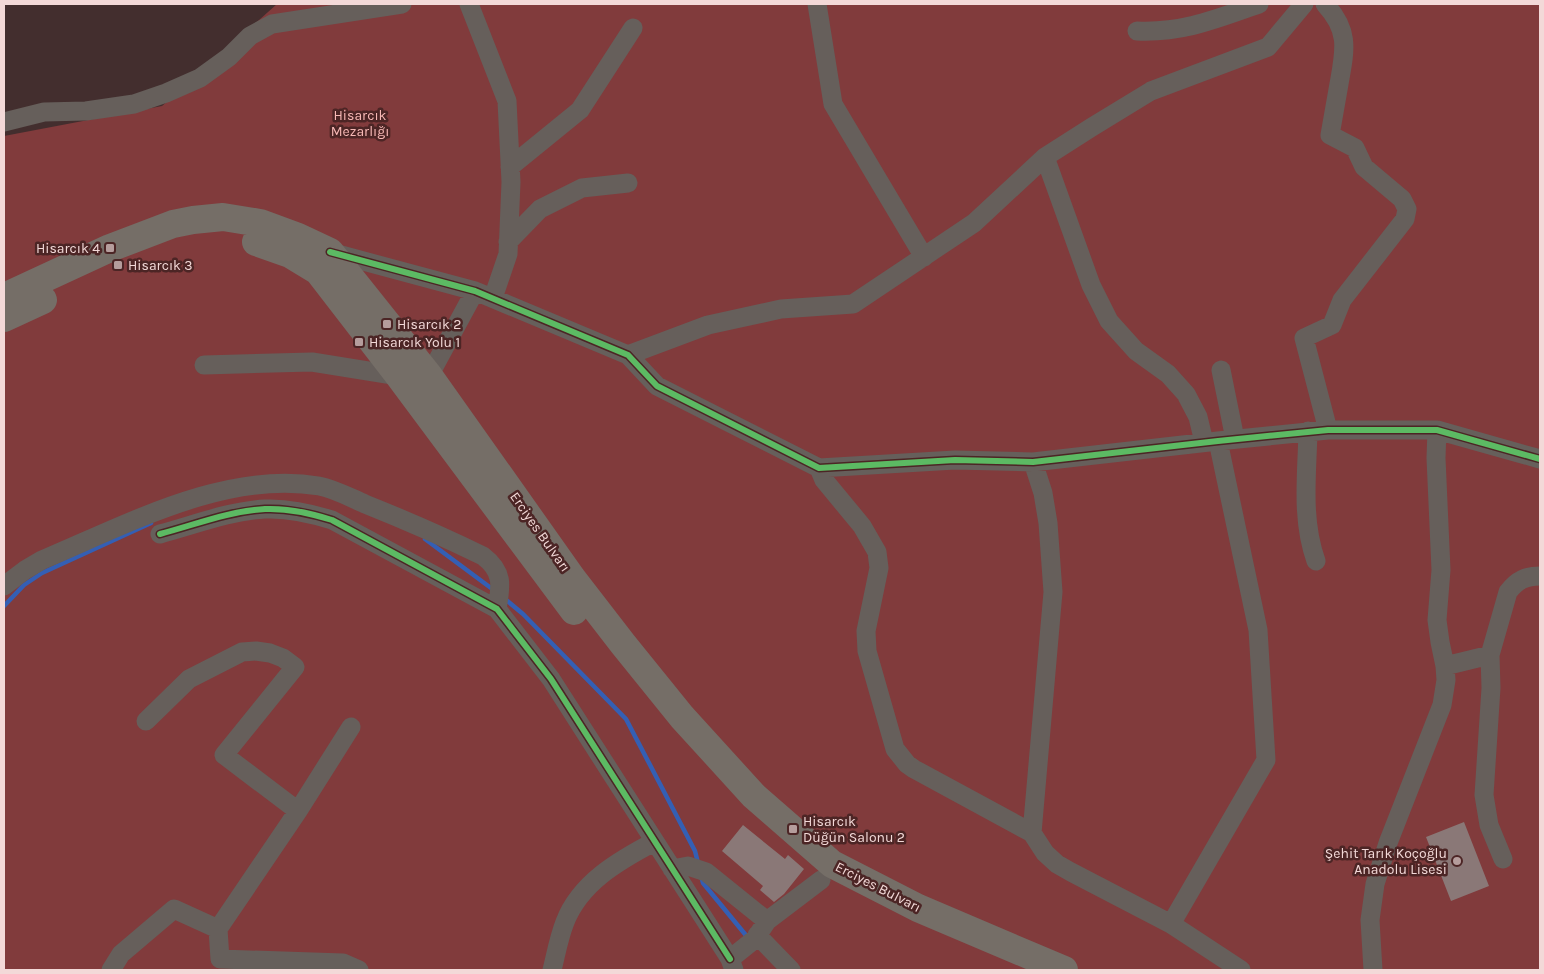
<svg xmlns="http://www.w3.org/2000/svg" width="1544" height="974" font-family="Karla,sans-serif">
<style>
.green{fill:#813b3c}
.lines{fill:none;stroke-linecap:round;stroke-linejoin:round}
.stream{stroke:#345fb4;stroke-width:4.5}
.building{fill:#8a7877}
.minor{stroke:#665f5b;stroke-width:19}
.highway{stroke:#756e67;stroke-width:28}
.cycleway-casing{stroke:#4c2525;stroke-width:9}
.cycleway{stroke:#5cba63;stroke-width:6}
.poi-dot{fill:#b59d9c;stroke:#4c2525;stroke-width:2}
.labels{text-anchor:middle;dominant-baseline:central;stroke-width:5;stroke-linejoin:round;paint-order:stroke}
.park-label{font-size:14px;fill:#f8b9b6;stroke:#4c2525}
.poi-label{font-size:14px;fill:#f3d9d8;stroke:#4c2525;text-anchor:start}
.street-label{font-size:14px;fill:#f3d9d8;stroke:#4c2525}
</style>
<rect width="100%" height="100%" fill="#432e2e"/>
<path class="green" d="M277,4H1540V970H4V136L162,106Z"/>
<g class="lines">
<path class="stream" d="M425,539L495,591
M505,599L523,614L626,719L695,851L698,863
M4,606L24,585L42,573L151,523
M701,876L703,883L749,939"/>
</g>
<path class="building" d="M1464,822L1489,886L1451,901L1426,837Z
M743,825L785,859L788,855L804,869L784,894L774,902L760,890L763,886L722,851Z"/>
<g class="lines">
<path class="minor" d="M469,4L507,101L511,182L508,254L493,298
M817,4L833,104L924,257
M1325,4C1350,31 1345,50 1339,84C1336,101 1333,118 1330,135L1355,148L1364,167L1402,199L1407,209L1405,219L1342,300L1332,325L1304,338L1328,430
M1137,31C1183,33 1216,19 1259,4
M4,122L44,112L86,111L134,104L166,93L200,78L229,57L250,36L272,24L402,4
M1045,157L1091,285L1109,321L1136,351L1168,374L1186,394L1198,417L1204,442
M510,167L580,110L633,28
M508,242L540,209L582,188L628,183
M330,252L475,291L628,355L657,386L819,468L955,460L1033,462L1218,441L1328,430H1437L1540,459
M628,355L708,325L781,309L853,304L974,223L1045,157L1092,127L1151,91L1268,47L1304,4
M204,365L312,362L399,376
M1221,370L1235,439
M429,376L475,291
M1308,431C1307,475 1301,519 1316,561
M819,468L824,480L862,526L877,552L879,568L866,631L867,651L895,749L907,764L914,769L1032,833L1045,853L1057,864L1071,872L1171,924L1241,970
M160,534C194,525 229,511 265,509C288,508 310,513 332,520L497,609L551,679L730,959
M4,586L25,570L42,560C126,525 226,470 319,486C335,489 351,498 365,504C405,520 444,537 483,556C504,572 501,586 497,609
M1490,655L1491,688L1484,795L1489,825L1503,859
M1445,666L1490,655L1508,592C1517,580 1526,576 1540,576
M146,721L189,679L242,652L256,651L270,653L283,658L295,667L224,755L298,811L218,929L220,959L343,963L359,970
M298,811L351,727
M1032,833L1053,592L1048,523L1043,493L1033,462
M672,869L688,866L706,872L767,921
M1171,924L1266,760L1258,630L1218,441
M757,935L791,970
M111,970L121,954L174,909L218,929
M552,970C556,954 559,937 565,922C580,883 618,861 654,842
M734,970L730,959L755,939L767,921L821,880
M1373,970L1370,920L1375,884L1388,843L1442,705L1446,680L1445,666L1440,642L1437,620L1441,570L1436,458L1437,430"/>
<path class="highway" d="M256,242L290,254L318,271L399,376L574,611
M4,297L110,248L173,224L193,220L223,217L260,223L298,237L330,252L429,376L572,578L623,644L682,717L754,796L832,864L918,908L1064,970
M4,318L43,300"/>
<defs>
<path id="cycleway" d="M330,252L475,291L628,355L657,386L819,468L955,460L1033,462L1218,441L1328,430H1437L1540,459
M160,534C194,525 229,511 265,509C288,508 310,513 332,520L497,609L551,679L730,959"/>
</defs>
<use href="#cycleway" class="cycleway-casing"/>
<use href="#cycleway" class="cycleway"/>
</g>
<g class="poi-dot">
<rect x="105" y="243" width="10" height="10" rx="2.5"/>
<rect x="113" y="260" width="10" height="10" rx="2.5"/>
<rect x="382" y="319" width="10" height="10" rx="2.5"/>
<rect x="354" y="337" width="10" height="10" rx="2.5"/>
<rect x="788" y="824" width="10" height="10" rx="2.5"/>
<circle cx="1457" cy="861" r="5"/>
</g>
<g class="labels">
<g class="park-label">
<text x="360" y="115">Hisarcık<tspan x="360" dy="16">Mezarlığı</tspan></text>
</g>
<g class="poi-label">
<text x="100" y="248" text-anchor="end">Hisarcık 4</text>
<text x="128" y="265">Hisarcık 3</text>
<text x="397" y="324">Hisarcık 2</text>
<text x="369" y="342">Hisarcık Yolu 1</text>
<text x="803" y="821">Hisarcık<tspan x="803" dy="16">Düğün Salonu 2</tspan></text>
<text x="1447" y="853" text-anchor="end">Şehit Tarık Koçoğlu<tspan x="1447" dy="16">Anadolu Lisesi</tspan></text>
</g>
<g class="street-label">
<text transform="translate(540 532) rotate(55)">Erciyes Bulvarı</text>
<text transform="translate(878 887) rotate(27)">Erciyes Bulvarı</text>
</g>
</g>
<rect width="1544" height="974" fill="none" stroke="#f3d9d8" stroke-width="10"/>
</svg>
